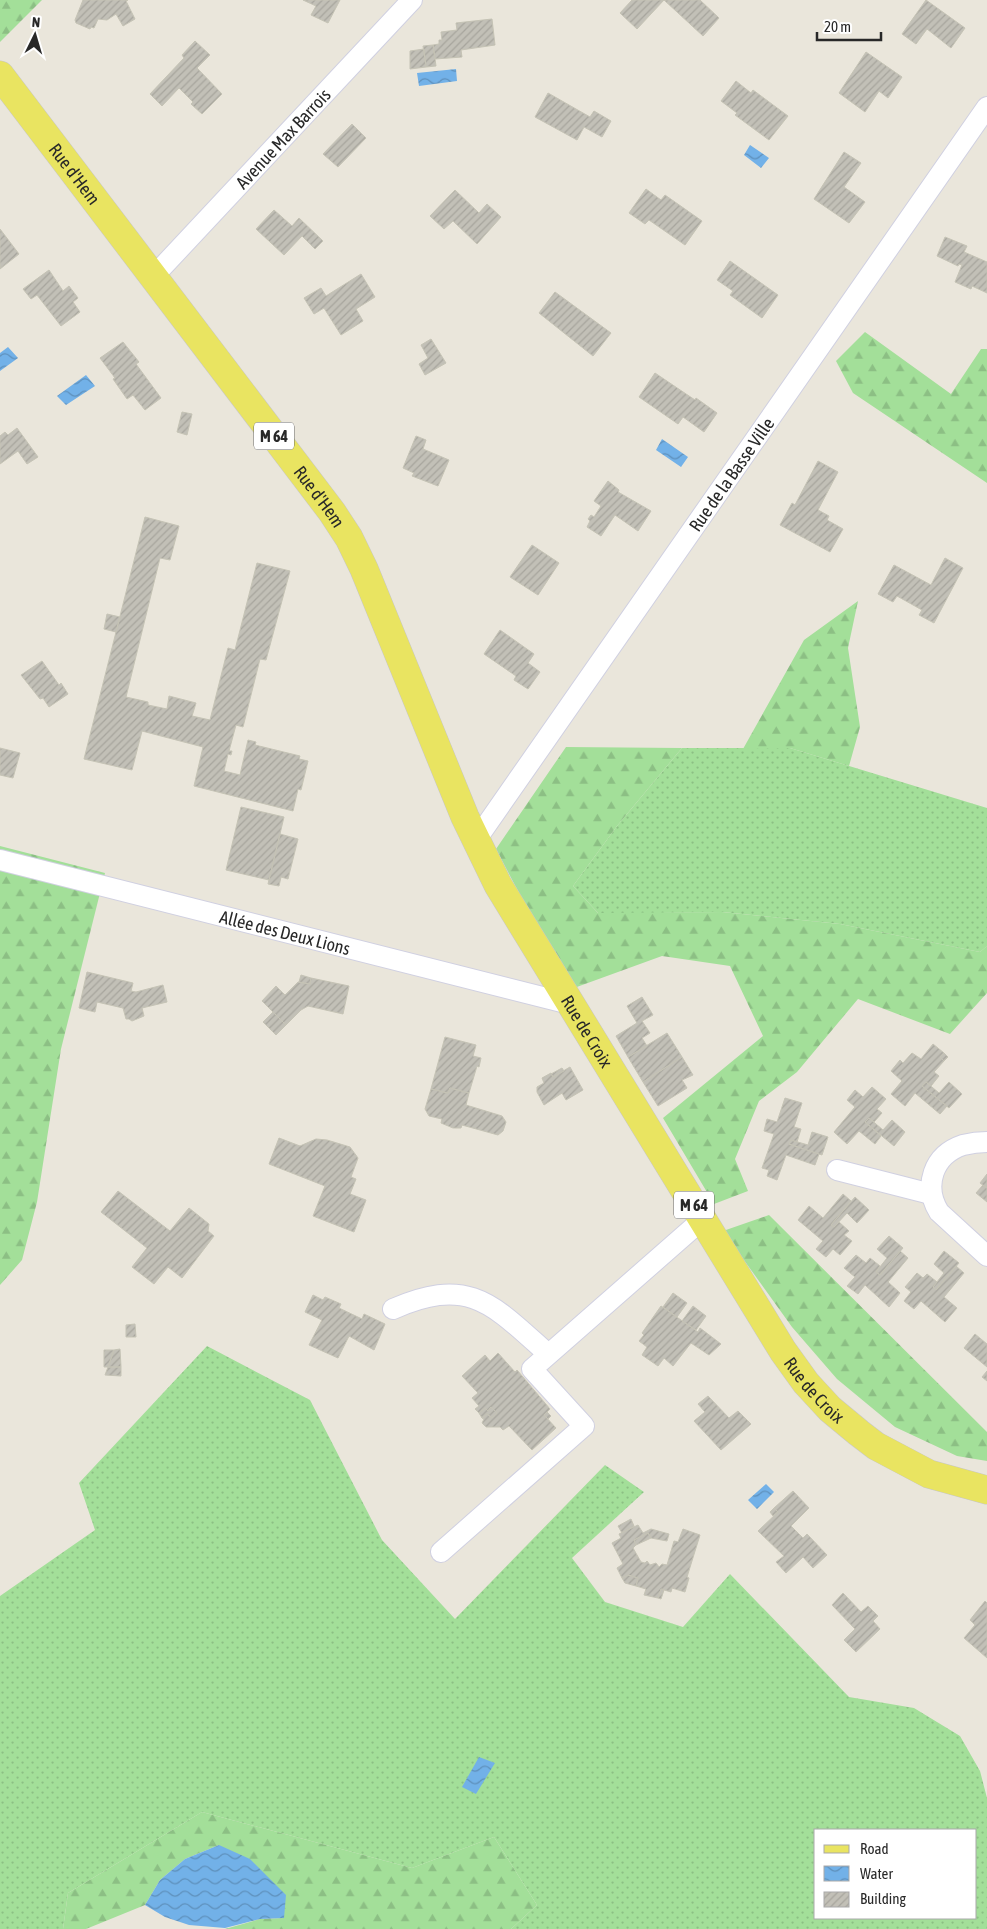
<svg xmlns="http://www.w3.org/2000/svg" width="987" height="1929" font-family="'Asap Condensed',sans-serif">
<style>
.grass{fill:url(#grass-dots);fill-rule:evenodd}
.forest{fill:url(#forest-firs)}
.water{fill:url(#water-waves)}
.building{fill:url(#building-hatch);stroke:#c5c3b5}
.lines{fill:none;stroke-linecap:round;stroke-linejoin:round}
.minor-casing{stroke:#d0d0e1;stroke-width:22}
.primary-casing{stroke:#c7c7c7;stroke-width:29}
.minor{stroke:#fff;stroke-width:20}
.primary{stroke:#e9e461;stroke-width:28}
.labels{text-anchor:middle;dominant-baseline:central;stroke-width:4;stroke-linejoin:round;paint-order:stroke}
.shield{fill:#fff;stroke:#686868;stroke-width:1}
.shield-label{font-size:16px;font-weight:bold;fill:#282828}
.street-label{font-size:18px;fill:#282828;stroke:#fff}
</style>
<defs>
<pattern id="grass-dots" width="8" height="8" patternUnits="userSpaceOnUse" patternTransform="scale(1.25)"><rect width="8" height="8" fill="#a3df99"/><path d="M2 2h.1M6 6h.1" fill="none" stroke="#8cbf84" stroke-width="1.8" stroke-linecap="round"/></pattern>
<pattern id="forest-firs" width="22" height="20" patternUnits="userSpaceOnUse" patternTransform="scale(1.25)"><rect width="22" height="20" fill="#a3df99"/><path d="M5 1l3.5 6h-7zM16 11l3.5 6h-7z" fill="#8cbf84"/></pattern>
<pattern id="water-waves" width="16" height="10" patternUnits="userSpaceOnUse" patternTransform="scale(1.25)"><rect width="16" height="10" fill="#72b1e8"/><path d="M0 5q4-4 8 0t8 0" fill="none" stroke="#5e90bc"/></pattern>
<pattern id="building-hatch" width="6" height="6" patternUnits="userSpaceOnUse" patternTransform="scale(1.25)"><rect width="6" height="6" fill="#c2c0b7"/><path d="M-1 1l2-2M0 6l6-6M5 7l2-2" fill="none" stroke="#a7a59d"/></pattern>
</defs>
<rect width="100%" height="100%" fill="#eae6db"/>
<path class="grass" d="M682,748H790L987,808V946L980,952L840,924L722,912L599,914L573,886L617,826Z
M207,1346L310,1400L382,1540L455,1619L605,1465L644,1492L572,1558L605,1602L683,1627L730,1574L849,1697L914,1708L960,1736L980,1771L987,1798V1929H511L537,1905L494,1837L412,1868L202,1812L68,1893L63,1929H0V1596L95,1530L79,1483ZM816,1830H976V1918H816Z"/>
<path class="forest" d="M0,0H42L0,42Z
M865,332L951,394L981,349H987V483L853,393L836,361Z
M858,601L848,648L860,727L849,766L790,748L743,749L804,640Z
M566,747L682,748L617,826L573,886L598,913L722,912L840,924L980,952L987,946V993L950,1034L858,999L797,1072L759,1101L735,1159L748,1191L714,1204L663,1118L763,1036L730,966L662,956L574,988L541,935L496,849Z
M0,846L105,873L61,1049L37,1202L22,1260L0,1285Z
M769,1215L987,1432V1461L957,1456L895,1427L837,1379L792,1327L723,1231Z
M202,1812L412,1868L494,1837L537,1905L511,1929H225L260,1919L284,1918L219,1845L185,1859L160,1880L145,1905L86,1929H63L68,1893Z"/>
<path class="water" d="M456,69L457,81L419,86L417,73Z
M750,145L769,158L761,168L744,155Z
M8,347L18,358L0,371V353Z
M86,375L95,386L66,405L57,396Z
M662,439L688,457L681,467L656,450Z
M766,1484L774,1492L757,1509L748,1500Z
M479,1757L495,1763L476,1794L462,1787Z
M219,1845L250,1859L286,1895L284,1918L260,1919L225,1928L189,1925L165,1917L145,1905L160,1880L185,1859Z"/>
<path class="building" d="M83,0H128L126,1L135,19L123,26L116,14L107,20L98,19L94,28L91,27L90,29L76,23L75,20Z
M303,0H340L328,23L311,15L316,6Z
M632,0H664L637,29L620,13Z
M664,0H700L719,18L703,36Z
M926,0L965,28L951,48L927,29L916,44L902,34Z
M492,19L495,45L461,50L462,57L435,59L433,45L439,44V40H442L441,32L457,30L456,23Z
M195,41L210,55L197,68L222,94L202,114L191,104L193,102L179,88L162,106L150,94L184,58L182,55Z
M433,45L436,66L426,67L423,46Z
M424,49L426,67L410,69V51Z
M866,52L902,77L888,98L879,91L865,112L839,93Z
M736,81L751,93L753,90L788,116L769,140L735,115L737,113L721,101Z
M548,93L590,117L594,111L611,121L602,137L584,127L577,140L535,117Z
M352,124L366,138L338,167L323,154Z
M844,152L861,163L844,187L865,202L849,223L814,199Z
M646,189L661,200L665,195L702,221L685,245L649,220L645,224L629,213Z
M455,190L479,213L487,204L501,217L477,244L453,221L444,229L430,216Z
M274,210L292,226L299,218L323,241L315,249L302,236L284,255L256,229Z
M0,229L19,254L0,269Z
M945,237L967,246L964,252L987,262V293L972,286L971,289L955,282L962,265L959,264L958,266L937,256Z
M730,261L778,295L762,318L730,295L733,291L717,280Z
M49,270L63,291L69,286L78,298L73,302L80,312L61,326L37,295L31,299L23,289Z
M361,274L375,297L356,309L363,321L341,335L324,308L314,314L304,298L321,288L326,296Z
M555,292L611,333L593,356L539,313Z
M431,339L446,363L425,375L419,364L428,358L421,345Z
M123,342L139,362L136,364L161,398L145,410L133,395L127,399L113,379L115,378L100,358Z
M655,373L695,400L696,398L717,413L704,432L683,417L678,424L639,397Z
M182,412L192,414L187,435L177,432Z
M17,428L38,457L27,464L18,451L0,464V436L5,432L8,435Z
M416,436L426,440L423,449L449,460L438,486L412,476L414,473L403,468Z
M818,461L838,472L818,510L829,516L827,520L843,529L830,552L780,525L792,503L795,505Z
M608,481L619,490L618,492L651,511L638,531L615,515L601,536L587,527L590,521L588,519L591,515L594,517L601,506L594,501Z
M145,517L179,526L170,560L160,558L126,697L148,702V705L167,709L169,696L196,703L192,716L210,720L228,648L235,650L257,563L290,571L266,660L260,659L243,727L236,725L229,751H232L231,755L228,754L224,771L240,775L248,740L256,742L255,745L300,756L299,759L308,761L301,790L298,789L293,811L194,786L203,747L142,731L132,770L84,759Z
M532,545L559,563L538,595L510,577Z
M945,558L963,568L934,623L919,615L922,610L897,596L893,602L878,594L894,565L931,585Z
M107,614L120,617L116,632L104,629Z
M500,630L534,654L528,663L540,672L528,689L514,680L516,676L484,654Z
M42,661L59,685L61,683L68,694L49,707L43,698L40,699L21,675Z
M0,748L20,753L13,778L0,775Z
M241,807L284,817L269,880L226,870Z
M280,834L298,839L288,879L281,877L279,886L268,884Z
M87,972L133,983L131,991L136,992L163,985L167,1002L142,1008L144,1016L132,1021L129,1019H126L123,1008L97,1002L95,1012L79,1008Z
M301,975L311,978L310,984L299,982Z
M311,978L349,986L343,1014L308,1006L301,1010L286,1025L262,1001L276,986L285,995L298,982L310,984Z
M642,997L653,1015L642,1021L650,1033L642,1038L647,1046L628,1057L616,1036L637,1023L627,1006Z
M273,1012L286,1025L276,1035L263,1022Z
M667,1033L682,1057L643,1082L628,1057Z
M445,1037L476,1045L473,1056L481,1058L479,1067L477,1066L469,1093L450,1088L448,1093L431,1089Z
M933,1044L944,1053L940,1057L944,1061L934,1072L939,1076L931,1086L926,1082L922,1086L947,1106L940,1114L915,1093L905,1106L891,1094L902,1081L891,1071L900,1060L903,1063L912,1053L921,1059Z
M944,1053L948,1057L944,1061L940,1057Z
M682,1057L693,1075L682,1080L687,1088L658,1106L643,1082Z
M570,1067L583,1090L566,1100L562,1093L544,1105L537,1092V1087L544,1083L542,1078L551,1073L553,1077Z
M562,1068L564,1071L553,1077L551,1074Z
M926,1082L939,1093L949,1082L962,1094L949,1108L922,1086Z
M872,1087L886,1099L877,1109L882,1113L874,1122L869,1118L865,1122L881,1136L875,1144L859,1131L847,1144L834,1132L855,1107L847,1100L855,1090L863,1097Z
M450,1088L469,1093L466,1105L502,1116L506,1122L503,1131L498,1135L462,1125L461,1128H453L441,1123L442,1119L429,1116L425,1109L431,1089L448,1093Z
M785,1098L802,1103L794,1127L801,1129L797,1142L791,1140L789,1144L819,1154L815,1165L786,1155L777,1180L767,1176L769,1170L762,1168L774,1134L764,1131L767,1119L777,1122Z
M869,1118L883,1130L892,1120L905,1132L894,1146L865,1122Z
M812,1132L828,1137L822,1155L789,1144L791,1140L808,1145Z
M279,1138L300,1146L316,1139L327,1140L350,1147L358,1158L351,1177L356,1179L350,1194L366,1200L354,1232L313,1216L325,1186L269,1164Z
M987,1174V1188L980,1183Z
M983,1185L987,1188V1202L976,1193Z
M118,1191L170,1231L189,1208L209,1224L208,1231L214,1236L182,1278L168,1267L154,1284L132,1267L147,1248L101,1212Z
M843,1194L851,1201L831,1225L834,1227L839,1222L849,1231L844,1235L852,1241L840,1255L833,1249L826,1257L816,1249L823,1241L798,1220L809,1206L823,1218Z
M855,1197L869,1210L857,1223L847,1213L834,1227L831,1225Z
M889,1236L903,1248L880,1275L876,1272L887,1258L877,1249Z
M900,1251L908,1258L888,1282L900,1293L889,1307L865,1285L858,1294L847,1286L855,1277L844,1268L856,1255L866,1263L870,1258L880,1266L876,1272L880,1275Z
M944,1251L959,1263L936,1290L933,1287L944,1273L934,1264Z
M956,1266L964,1273L944,1297L957,1308L945,1322L921,1301L914,1309L904,1301L911,1292L905,1287L917,1273L923,1278L927,1274L937,1282L933,1287L936,1290Z
M673,1293L687,1303L677,1317L663,1307Z
M313,1295L323,1300L325,1297L341,1304L339,1308L362,1319L364,1314L385,1324L374,1350L349,1336L338,1358L309,1345L322,1320L305,1312Z
M661,1306L698,1332L700,1328L721,1344L709,1355L691,1343L673,1366L664,1358L658,1366L642,1355L647,1347L639,1341L644,1335L642,1333Z
M693,1306L706,1316L696,1330L682,1321Z
M135,1324L136,1337H126V1325Z
M975,1334L987,1344V1367L964,1348Z
M120,1349L121,1367H108L114,1350Z
M104,1350H114L108,1367H104Z
M498,1353L515,1372L517,1370L550,1409L544,1415L556,1428L532,1450L509,1426L503,1430L500,1427H486L482,1423L484,1419L482,1418L487,1414L492,1418L497,1413L491,1407L488,1411L485,1408L479,1413L475,1409L479,1406L472,1398L478,1393L462,1376L485,1355L490,1361Z
M108,1367H121V1376L105,1375Z
M987,1371V1381L982,1377Z
M708,1396L729,1418L738,1411L751,1424L721,1450L694,1421L705,1412L698,1404Z
M491,1407L497,1413L492,1418L487,1414L482,1418L479,1413L485,1408L488,1411Z
M547,1412L551,1416L548,1419L544,1415Z
M793,1491L809,1508L791,1526L803,1538L807,1534L827,1555L813,1568L803,1557L786,1573L776,1562L784,1556L758,1531L778,1512L774,1508Z
M774,1508L778,1512L773,1516L770,1512Z
M631,1519L634,1526L622,1533L618,1526Z
M638,1525L643,1533L651,1529L669,1534L667,1541L651,1538L648,1533L634,1540L636,1545L633,1548L641,1562L645,1563L647,1561L650,1565L656,1563L659,1567L662,1564L667,1565L674,1541L678,1542L683,1529L700,1535L687,1577L689,1578L685,1592L672,1588L671,1592L661,1589L658,1598L644,1595L646,1589L636,1586L638,1578L628,1575L622,1578L617,1568L623,1564L612,1543L621,1538L619,1534Z
M648,1533L651,1538L636,1545L634,1540Z
M628,1575L638,1578L636,1586L625,1583L622,1578Z
M661,1589L664,1590L661,1599L658,1598Z
M843,1593L861,1612L868,1606L878,1616L873,1621L880,1629L856,1652L844,1640L855,1629L832,1605Z
M985,1601L987,1603V1658L964,1638L975,1625L970,1620Z"/>
<g class="lines">
<defs>
<g id="minor">
<path id="s1" d="M153,277L412,0"/>
<path id="s2" d="M476,840L987,107"/>
<path id="s3" d="M0,860L570,1004"/>
<path d="M987,1142C979,1142 971,1143 963,1145C933,1155 923,1186 939,1212L987,1256"/>
<path d="M837,1170L931,1194"/>
<path d="M393,1309C470,1275 493,1305 548,1354"/>
<path d="M441,1552L584,1426L532,1369L703,1219"/>
</g>
<g id="primary">
<path id="s4" d="M0,75L332,512L349,538L364,569L465,817L498,885L783,1351L806,1383L830,1409L859,1433L876,1446L929,1474L987,1490"/>
</g>
</defs>
<use href="#minor" class="minor-casing"/>
<use href="#primary" class="primary-casing"/>
<use href="#minor" class="minor"/>
<use href="#primary" class="primary"/>
</g>
<g class="labels">
<g class="shield">
<rect x="254" y="422.5" width="40" height="27" rx="4"/>
<rect x="674" y="1191.5" width="40" height="27" rx="4"/>
</g>
<g class="shield-label">
<text x="274" y="436">M 64</text>
<text x="694" y="1205">M 64</text>
</g>
<g class="street-label">
<text stroke="none"><textPath href="#s1" startOffset="190">Avenue Max Barrois</textPath></text>
<text stroke="none"><textPath href="#s4" startOffset="124">Rue d'Hem</textPath></text>
<text stroke="none"><textPath href="#s2" startOffset="446">Rue de la Basse Ville</textPath></text>
<text stroke="none"><textPath href="#s4" startOffset="529">Rue d'Hem</textPath></text>
<text stroke="none"><textPath href="#s3" startOffset="294">Allée des Deux Lions</textPath></text>
<text stroke="none"><textPath href="#s4" startOffset="1129">Rue de Croix</textPath></text>
<text stroke="none"><textPath href="#s4" startOffset="1554">Rue de Croix</textPath></text>
</g>
</g>
<rect x="814" y="1829" width="162" height="90" fill="#ffffff" stroke="#a9a9a9"/>
<rect x="824" y="1845" width="25" height="8" fill="#e9e461" stroke="#a9a9a9"/>
<text x="860" y="1854" font-size="15" fill="#282828">Road</text>
<rect x="824" y="1866" width="25" height="15" fill="url(#water-waves)" stroke="#a9a9a9"/>
<text x="860" y="1879" font-size="15" fill="#282828">Water</text>
<rect x="824" y="1892" width="25" height="15" fill="url(#building-hatch)" stroke="#a9a9a9"/>
<text x="860" y="1904" font-size="15" fill="#282828">Building</text>
<g transform="translate(35 35) rotate(5)" stroke="#ffffff" stroke-width="4" paint-order="stroke">
<path d="M0-4L9 19L0 12L-9 19Z" fill="#282828"/>
<text y="-8" font-size="14" font-weight="bold" text-anchor="middle" fill="#282828">N</text>
</g>
<path d="M817 32v8h64v-8" fill="none" stroke="#282828" stroke-width="2.5"/>
<text x="824" y="32" font-size="15" fill="#282828" stroke="#ffffff" stroke-width="4" paint-order="stroke">20 m</text>
</svg>
